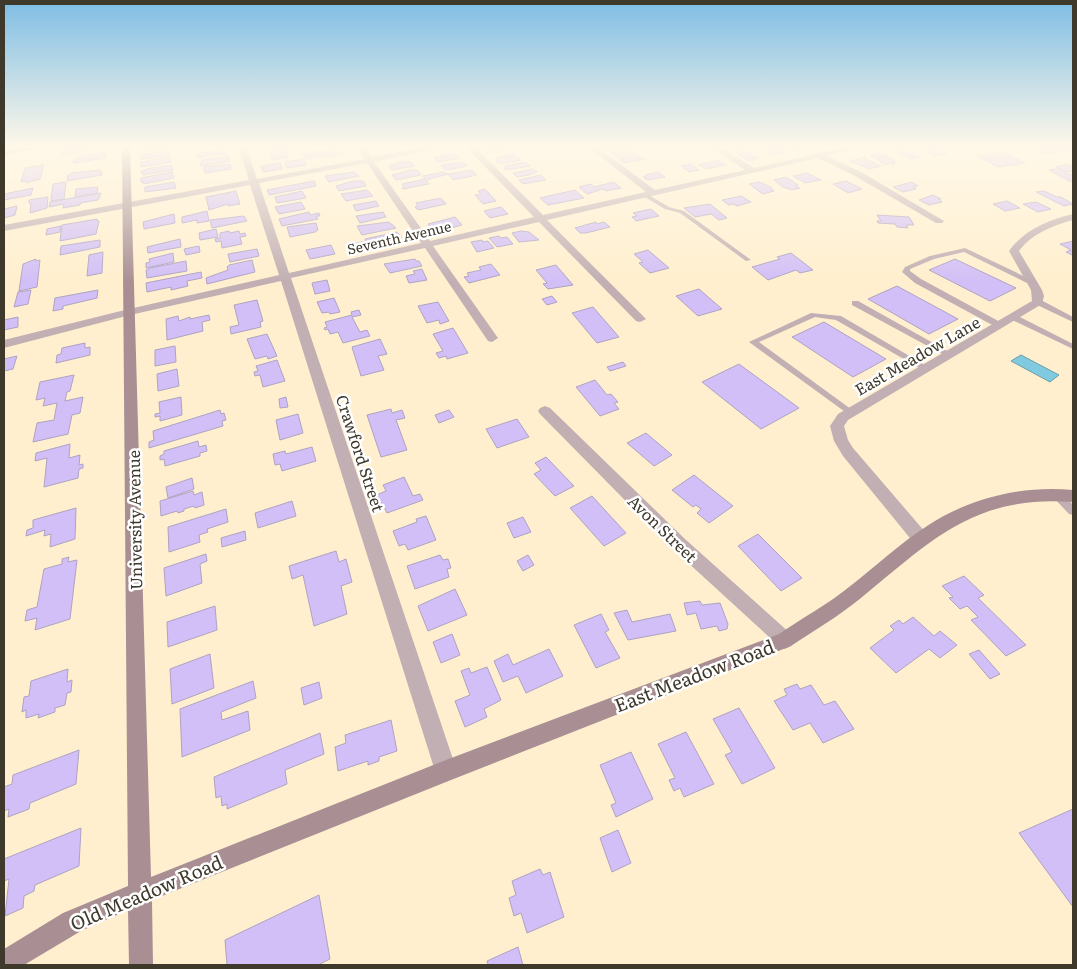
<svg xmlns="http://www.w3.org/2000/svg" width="1077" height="969" font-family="Literata,serif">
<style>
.water{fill:#80cadf;stroke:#6c9ea9}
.building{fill:#d2bff7;stroke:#ada3c2}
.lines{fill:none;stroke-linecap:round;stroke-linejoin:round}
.lane{fill:#c1afb3;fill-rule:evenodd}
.street{fill:#c1afb3;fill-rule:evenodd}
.secondary{fill:#a98f94;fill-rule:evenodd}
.labels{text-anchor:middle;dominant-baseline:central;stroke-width:5;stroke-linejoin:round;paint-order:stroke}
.far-street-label{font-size:14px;fill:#3f392c;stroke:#fff}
.street-label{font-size:16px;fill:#3f392c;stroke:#fff}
.near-street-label{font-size:19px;fill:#3f392c;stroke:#fff}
</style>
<rect width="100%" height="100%" fill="#ffefce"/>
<path class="water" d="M1021,355L1059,375L1050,382L1011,361Z"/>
<path class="building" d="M75,146H97V149L61,155L62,150Z
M147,146H169V147L140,152V147Z
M284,146L288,157L273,160L269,148Z
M490,146H511L513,148L487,153L483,150H486L483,148Z
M608,146H627V147L605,151L601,148Z
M780,146H801L804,148L792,151Z
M932,146L947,154L936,156L918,147Z
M1050,146H1066L1072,149L1063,153L1060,151L1046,154L1035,149Z
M339,148L343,153L328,157L320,156L306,159L303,154L307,153L306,152L315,150L317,152Z
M776,148L785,152L773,155L764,151Z
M225,149L227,153L198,158L196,154Z
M632,149L636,154L616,157L611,153Z
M743,149L752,153L749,154L759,158L749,161L734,151Z
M906,149L920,157L911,159L896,151Z
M168,150L173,151L170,152V155L141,159L140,155Z
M106,152V158L73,163L74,160L81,159L76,157Z
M1002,152L1025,163L999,167L977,156Z
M513,153L521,160L500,164L496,161H499L496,158Z
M448,154H455L460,158L438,162L434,158Z
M877,154H883L895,160H893L896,162H892L895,164H884L870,155Z
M638,155L644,159L625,163L619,159Z
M228,156L230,161L200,166V163L203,162L202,160Z
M170,157L171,162L141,167V162Z
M865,157L868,160L881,166L869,169L850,161Z
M304,159L306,165L287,168L285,162Z
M718,160L725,165L706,169L699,165Z
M401,162H411L414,166L392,170L389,166Z
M463,162L467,166L446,170L441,165Z
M526,162L530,166L507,170L504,168H507L505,166Z
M280,163L282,169L263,172L261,166Z
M230,164L231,169L205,173L204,167Z
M691,164L699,170L689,172L681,166Z
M1068,164L1073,167V171L1067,172L1056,167Z
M44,165L40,179L26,183V181L21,182L25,168Z
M171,165L173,170L143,175V172L141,173V171L151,168Z
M533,169L537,172L529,175L517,177L513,173Z
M1057,169L1073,176V181H1069L1049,170Z
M100,170V172L102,171V175L67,181L68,175L72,173Z
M410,170H417L421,175L396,180L392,175Z
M472,170L477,175L453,180L448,174Z
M172,172L174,178L143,184V181L141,182V178Z
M354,172L359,176L329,182L325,176Z
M443,172L448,174L426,180L429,184L403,189L402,188L404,187L402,184L425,179L423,176Z
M658,172L665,177L647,180L643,177L647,176L645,175Z
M807,173L821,180L805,183L793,176Z
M541,175L546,180L523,184L519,180Z
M786,177L798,185L795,186L800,188L792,190L783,187L774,180Z
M314,181L316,186L269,195L267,190Z
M353,181H363L366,186L339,191L336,186Z
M846,181L862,189L848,193L833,184Z
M66,182L64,199L51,201L53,184Z
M174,182L176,188L145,192V187Z
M614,182L621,188L606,191L603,189L587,194L579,187L591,184L594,187Z
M760,182L772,188L771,189L774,191L763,194L749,184Z
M912,182L918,186L913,187L916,189L903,192L893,187Z
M98,187L97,193L75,197L76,189Z
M33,188L31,195L4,200V194Z
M485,189L496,201L483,204L475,195L481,194L478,191Z
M367,190L373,196L346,201L341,194Z
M575,190L584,198L548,205L540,198Z
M236,191L240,204L228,206V204L209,210L206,197Z
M302,191L306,198L277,203L275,197Z
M1044,191L1057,197H1061L1073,204L1064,206L1036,192Z
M101,193L98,200L80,203V205L63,208L64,204L49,207L50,202Z
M933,195L941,199H938L942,202L929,205L919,200Z
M741,196L751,202L737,206L733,204L729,205L722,200Z
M48,197L47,208L30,213L31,203H29V200Z
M441,198L446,204L418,210L415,207L418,206L416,203Z
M376,201L379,206L356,211L353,205Z
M1007,201L1020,208L1005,211L993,204Z
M301,202L305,209L279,214L275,207Z
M1036,202L1051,209L1038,212L1023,204Z
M710,204L727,218L719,220L711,214L695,217L684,208Z
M17,206L15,215L4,218V209Z
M501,207L508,214L490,218L484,211Z
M651,209L659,216L636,221L632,217L637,216L633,213Z
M207,211L209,221L197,223V220L182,223V217Z
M309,212L310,215L319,213L320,216H316L318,219L282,226L279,219Z
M383,212L386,217L360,223L356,216Z
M174,214L175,223L144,229L143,222Z
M877,215L909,217L914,225H906L908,228L897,227L895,224L878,223L877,221H881Z
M244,216L247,221L212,228L210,220Z
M455,217L462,225L440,231H433L428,224Z
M97,219V221H99L96,234L60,241L62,225Z
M389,222L396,228L362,235L357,226Z
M596,222L597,224L604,222L610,227L586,233H580L575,228Z
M316,223L318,230L315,232L290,237L287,227Z
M61,226L60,232L46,235L47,229Z
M216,229L218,237L200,240L199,233Z
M229,231L230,233L239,231L240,234L245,233L246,236L240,237L242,244L222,248L221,241L216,242L215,239L220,238V233Z
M521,231L529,232L539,240L519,242L512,233Z
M397,232L402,238L369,245L365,239Z
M499,236L501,238L507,237L513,244L497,247L489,238Z
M180,239L181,247L148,253L147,247Z
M100,240V247L60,255L61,246Z
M482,240L483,242L488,241L494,248L477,252L471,242Z
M366,241L369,248L352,252L348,245Z
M1073,241V255H1072L1066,252L1071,250L1060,244Z
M331,245L335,254L310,259L306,250Z
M199,246L200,252L186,255L184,249Z
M257,249L259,256L230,262L228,254Z
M648,250L669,268L650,273L639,263L643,262L634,254Z
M103,252L102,273L87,276L89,255Z
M173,253L174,262L146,268V263L150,262L149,259Z
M791,253L813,270L800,273L796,270L768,280L752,267L780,259L777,257Z
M36,259V261L40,260L37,287L19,291L23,264Z
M415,259L416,261H419L422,266L390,273L384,264Z
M955,259L1016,288L990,301L929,270Z
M252,260L255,272L207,284L206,278L228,270L227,267L229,265Z
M186,261L187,271L147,278L146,270L150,268Z
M491,264L500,275L469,283L464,277L469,276L467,273L481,270L479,267Z
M556,265L573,285L548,289L543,284L547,283L536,270Z
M422,269L427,280L409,283L406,276L415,274L413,271Z
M201,272L202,278L187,281L188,286L171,290V287L147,292L146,283Z
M327,280L330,291L315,294L312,283Z
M897,286L958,319L929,334L868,299Z
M699,289L722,309L698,316L676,296Z
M31,290L28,304L14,307L18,292Z
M98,290L97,298L63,306V309L53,311L55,298Z
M552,296L557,302L547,305L542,299Z
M334,298L340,312L330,314L329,312L322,313L317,302Z
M257,300L263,321L260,322L261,327L231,334L230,327L239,325L234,305Z
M438,302L449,321L440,324L439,320L427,323L418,306Z
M593,307L619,337L597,343L572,313Z
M359,310L361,315L352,317L360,332L367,330L370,336L343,343L338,332L330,334L328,329L325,330L324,328L327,327L325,322L352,315L351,312Z
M209,315L210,320L202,322L203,331L167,340L166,319L178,316L179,321L190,317V319Z
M18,317V327L4,330V320Z
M824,322L886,359L853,377L792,337Z
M453,328L468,353L447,359L446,356L439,358L436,353L443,351L433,334Z
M267,334L277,356L268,359L267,356L255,359L247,339Z
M380,339L387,354L378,356L384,370L361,376L352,347Z
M85,343V348L90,347V355L56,363L57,355L61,354L62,348Z
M175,346L176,362L155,366V350Z
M17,356L13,369L4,371V359Z
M277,360L285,381L263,387L260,375L255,376L254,372L258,371L256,366Z
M623,362L626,366L610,371L607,367Z
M739,364L799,408L761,429L702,382Z
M177,369L179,386L158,391L157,374Z
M74,375L70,391L67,392L65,401L83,397L80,413L72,415L68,434L33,442L37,423L54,420L57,403L43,406L45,398L36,400L40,382Z
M595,380L607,395L611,394L618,402L614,403L619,409L600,416L576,387Z
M181,397L182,415L160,421V416L155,417V414L160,413L159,402Z
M286,397L288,407L280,408L279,399Z
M391,409L392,413L402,410L405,418L396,420L407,450L381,457L367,415Z
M220,410L221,414L224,413L226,420L222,421L223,426L149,448V442L154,440L153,431Z
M449,410L454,417L439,423L435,415Z
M298,414L303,433L280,440L276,420Z
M517,419L529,437L497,448L486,429Z
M646,433L672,455L654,466L627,443Z
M198,441L199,447L206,445L207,451L200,453V456L165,466L164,459L160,460V456L164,454V451Z
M70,444L69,458L80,455L79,465L83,464V468L79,469L78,478L44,487L47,458L35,461L36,453Z
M312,447L316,461L282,471L280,464L275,465L273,454L285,451L286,454Z
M546,457L574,486L555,496L534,474L541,470L535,463Z
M694,475L733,506L709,523L697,513L701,509L696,505L693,507L672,490Z
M404,477L413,496L420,494L423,500L387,513L382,503L377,504L374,496L386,491L383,485Z
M192,478L194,489L168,498L166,487Z
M193,491L194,495L202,492L204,505L195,508L194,506L184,509V511L178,513L177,511L161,516L160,501Z
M592,496L626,533L604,546L570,508Z
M292,501L296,516L258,528L255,513Z
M76,508L75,539L50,547L51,534L44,536L45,530L26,536L27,530L33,528V520Z
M226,509L228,522L207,529L208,532L199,535L200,542L169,552L168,527Z
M426,516L436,540L408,550L405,544L399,546L393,531L417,522L416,519Z
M523,517L531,532L514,538L507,523Z
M245,531L246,540L222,547L221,538Z
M758,534L802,578L781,591L738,546Z
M336,551L339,562L346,559L352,582L341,586L347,614L314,626L303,575L292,579L289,566Z
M206,554L207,561L200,564L202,583L166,596L164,568Z
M440,555L443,560L448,559L451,568L447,569L449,577L415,589L407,566Z
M528,555L534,565L523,571L517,561Z
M69,557L68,562L77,560L70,619L35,630L37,618L25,621L27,610L37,607L44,569L62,564V559Z
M964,576L984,595L978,598L1026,645L1006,656L971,620L978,617L967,606L960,609L949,598L953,597L942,586Z
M455,589L467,615L428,631L418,606Z
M700,601L702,605L720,603L728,624L727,629L719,631L717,626L701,629L696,613L687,615L684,603Z
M215,606L217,630L168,647L167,622Z
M627,610L632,622L670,614L676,631L628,640L614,613Z
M601,614L609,630L605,632L620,658L596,668L574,625Z
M913,617L934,636L940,631L957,645L940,658L929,649L896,673L870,648L894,630L890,626L899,620L903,624Z
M452,634L460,655L441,663L433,642Z
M549,649L563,676L526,693L518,676L503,682L494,661L508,654L513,665Z
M979,650L1000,674L990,679L969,654Z
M210,654L214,688L172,704L170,669Z
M487,667L501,700L484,709L487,717L465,727L455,701L470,695L461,671L469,668L471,673Z
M68,669L67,682L72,680L71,692L67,693L65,705L55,708V712L38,718L39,714L26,718V710L22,712L24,697L29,696L31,681Z
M253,681L256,698L221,712L222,720L248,711L250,730L182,757L180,709Z
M319,682L322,698L304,705L301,688Z
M797,684L800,689L811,685L824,705L835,701L854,729L823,743L810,723L793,730L774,701L787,695L784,689Z
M739,708L775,768L742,784L725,755L732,752L713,719Z
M391,720L397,751L379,757V761L368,765V761L338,771L335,747L346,743L345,735Z
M686,732L714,784L684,797L680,788L674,791L669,780L675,778L658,744Z
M320,733L324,754L285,770L287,784L227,809V804L222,806L221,796L216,798L214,777Z
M79,750L76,784L30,803L29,809L8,817L9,809L4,811V787L12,784L13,775Z
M631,752L653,799L616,817L611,805L616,803L600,765Z
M1073,809V907L1019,833Z
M81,828L79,866L35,885L34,891L24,896L23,908L5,916L9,879L4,881V859Z
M618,830L631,863L612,872L600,838Z
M540,869L543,875L550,872L564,917L527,933L521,913L514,916L509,898L516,895L512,881Z
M319,895L330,959L318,965H227L225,940Z
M518,947L523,965H488L487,961Z"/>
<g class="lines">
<path class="lane" d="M37,146H51L4,155V151Z
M947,146H953L951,148Z
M643,194H647L669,207L684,211L751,260L746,261L680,213L665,209L643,196Z
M965,248L1034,281L1027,283L964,252L934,259L910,269V271L921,279L1002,323V327H996L915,283L902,272L905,267L930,256Z
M1035,300H1041L1073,317V322L1035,304Z
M852,301H858L953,354L949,357L946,356L852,305Z
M811,313L841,316L930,368L929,370H923L836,320L815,317L759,342L855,412L854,414H848L749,342Z
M1010,315H1016L1073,344V349L1010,319Z
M1057,490L1061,491L1073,505V515L1069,514L1053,497L1052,494L1053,491Z"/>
<path class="street" d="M238,146H246L257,179L364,159L355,146H363L371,157L431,146H450L374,162L430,241L534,217L465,146H474L543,215L646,192L587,146H596L655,190L745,170L709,146H719L754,168L848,146H864L827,156L861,172L944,221L942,223H936L855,176L818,158L547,220L646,319L640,322L636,321L539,222L433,246L498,338L492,342L488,341L425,248L291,278L457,771L453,778L446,782L439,778L435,771L281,281L130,315L4,348V340L129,309L279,275L250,185L4,231V225L249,180ZM367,163L421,243L289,273L259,183Z
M1073,214V220C1054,225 1031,234 1019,251L1042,290L1044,296L1042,304L848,420L844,426L848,440L853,448L926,533L928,538L926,543L920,545L914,543L843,456L834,441L830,426L838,414L1032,301L1031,290L1009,251C1024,230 1048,220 1073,214Z
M545,406L550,408L685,539L791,634L794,640L791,646L785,649L779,646L673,549L540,414L538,411L540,408Z"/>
<path class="secondary" d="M122,146H130L151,877L446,760L779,634C802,618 827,605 849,587C875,567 899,544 927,526C969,498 1023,485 1073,490V502C974,495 932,540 861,598C839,616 815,630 791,646L446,782L152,900L153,965H129L128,910L81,931L24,965H4V949L63,913L128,886Z"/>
</g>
<linearGradient id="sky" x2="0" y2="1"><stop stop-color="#7ebde4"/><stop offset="0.52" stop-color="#fff8e9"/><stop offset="1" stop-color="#fff8e9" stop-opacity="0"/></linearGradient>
<rect width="1077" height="282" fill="url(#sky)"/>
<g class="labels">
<g class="far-street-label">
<text transform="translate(399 237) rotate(-13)">Seventh Avenue</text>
</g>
<g class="street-label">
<text transform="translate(917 355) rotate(-30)">East Meadow Lane</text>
<text transform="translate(361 453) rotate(72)">Crawford Street</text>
<text transform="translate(134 520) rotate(-91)">University Avenue</text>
<text transform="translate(663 528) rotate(44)">Avon Street</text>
</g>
<g class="near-street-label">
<text transform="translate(694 675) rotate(-21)">East Meadow Road</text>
<text transform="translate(146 892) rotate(-23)">Old Meadow Road</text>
</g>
</g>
<rect width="1077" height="969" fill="none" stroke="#3f392c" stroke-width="10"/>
</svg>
